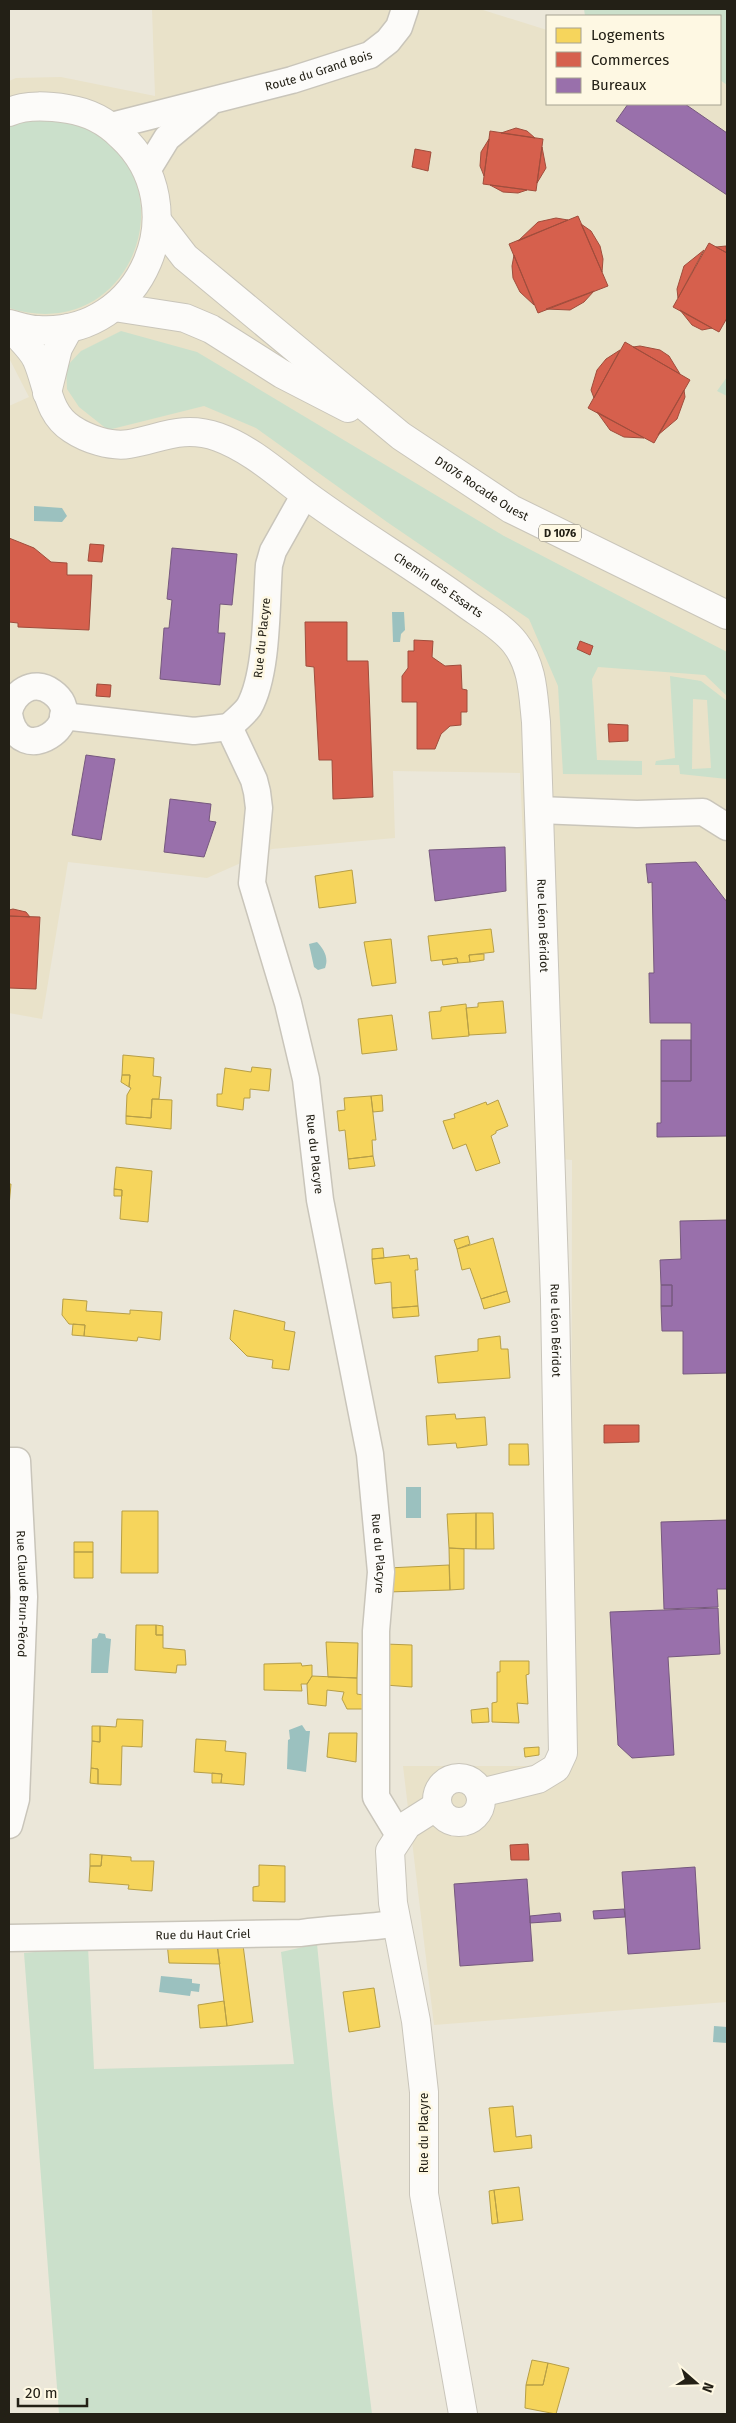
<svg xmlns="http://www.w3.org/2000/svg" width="736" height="2423" font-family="'Fira Sans',sans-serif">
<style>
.built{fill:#e9e2c9}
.green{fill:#cbe0cb;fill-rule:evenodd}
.water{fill:#9bc1bf}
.homes{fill:#f6d55c;stroke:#b79f47}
.shops{fill:#d6604d;stroke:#a04d3c}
.offices{fill:#9970ab;stroke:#76587e}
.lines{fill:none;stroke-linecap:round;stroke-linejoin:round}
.street-casing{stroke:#c9c5ba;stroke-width:29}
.secondary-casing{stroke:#c9c5ba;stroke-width:30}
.primary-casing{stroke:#c9c5ba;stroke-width:30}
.street{stroke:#fcfbf9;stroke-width:26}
.secondary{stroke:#fcfbf9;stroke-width:28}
.primary{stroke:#fcfbf9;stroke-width:28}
.labels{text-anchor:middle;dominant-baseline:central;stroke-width:5;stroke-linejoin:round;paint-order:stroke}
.shield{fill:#fef8e3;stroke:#656154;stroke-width:1}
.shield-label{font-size:11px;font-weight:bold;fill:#232016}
.street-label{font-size:12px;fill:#232016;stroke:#fef8e3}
</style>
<rect width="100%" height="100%" fill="#ebe7d9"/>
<path class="built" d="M152,9H480L547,30V104H720V76L727,81V2002L434,2025L403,1766H571L572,1160L537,1157L520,773L393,771L395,838L272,849L207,878L68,862L42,1019L9,1013V406L29,397L9,358V81L16,78L61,77L155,96Z"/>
<path class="green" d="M584,9H727V85L720,80V16H585Z
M44,117C53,119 64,119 73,122C196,165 139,349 9,308V124Z
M121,331L197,352L504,536L727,652V696L705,675L598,667L592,679L597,760L642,761V775L563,774L558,686L529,619L387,522L256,428L204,406L108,430L79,407L67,389L66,367L81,351Z
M727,377V396L717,391Z
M670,676L701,681L727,701V779L680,774L679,765H655L656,761L675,758ZM693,699L707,700L711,768L692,769Z
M317,1944L333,2104L372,2414H59L24,1953L88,1947L94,2069L294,2064L281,1952Z"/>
<path class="water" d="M34,506L62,508L67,516L62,522L34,521Z
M392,612H404L405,630L401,634L400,642H393Z
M317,942C324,949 329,958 325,968L318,970L314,967L309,944Z
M406,1487H421V1518H406Z
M99,1633L105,1634L106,1638L111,1639L108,1673H91L92,1639L97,1638Z
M302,1725L306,1731H310L306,1772L287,1769L288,1740L290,1739L289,1730Z
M161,1976L192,1979V1983L200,1984L199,1992L191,1991L190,1996L159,1992Z
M714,2026L727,2027V2043L713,2042Z"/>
<path class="homes" d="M352,870L356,903L319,908L315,876Z
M491,929L494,952L469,955L470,962L458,963L457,958L431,961L428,936Z
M391,939L396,983L372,986L364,942Z
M484,954V960L470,962L469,955Z
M457,958L458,963L443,965L442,960Z
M503,1001L506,1033L469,1035L466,1008L478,1007V1003Z
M466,1004L469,1036L432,1039L429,1012L441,1011V1007Z
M392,1015L397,1050L362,1054L358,1019Z
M123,1055L154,1058L153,1076L161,1077L159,1099H152L151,1118L126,1116L127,1095L131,1088L129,1087L130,1075H122Z
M252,1067L271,1069L269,1091L250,1089V1098H244L243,1110L217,1106V1094H222L225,1068L251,1072Z
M122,1075H130L129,1087L121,1082Z
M382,1095L383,1111L373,1112L371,1096Z
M371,1096L376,1140H372L373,1156L348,1159L345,1130L339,1131L337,1111L345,1110L344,1098Z
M152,1099L172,1100L171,1129L126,1124V1116L151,1118Z
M498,1100L508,1126L496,1131V1133L491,1136L500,1163L476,1171L466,1144L453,1149L443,1121L455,1118L454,1114L486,1102L487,1105Z
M373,1156L375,1166L349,1169L348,1159Z
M116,1167L152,1171L148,1222L120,1219L122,1190L114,1189Z
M9,1184H11L9,1206Z
M114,1189L122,1190V1196H114Z
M468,1236L470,1244L457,1249L454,1240Z
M493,1238L507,1291L481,1299L470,1268L462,1270L457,1249Z
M383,1248L384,1258L372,1259V1249Z
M409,1255L410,1259L417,1258L418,1270H415L418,1306L392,1308L391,1282L375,1284L372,1259Z
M507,1291L510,1302L484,1309L481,1299Z
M63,1299L87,1301L86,1311L130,1314V1310L162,1312L160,1340L138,1337L137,1341L84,1336L85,1325L69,1324L62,1315Z
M418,1306L419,1316L393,1318L392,1308Z
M234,1310L285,1322L284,1330L295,1332L289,1370L272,1368L273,1360L247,1356L230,1339Z
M73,1324L85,1325L84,1336L72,1335Z
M500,1336L501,1349H508L510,1378L438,1383L435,1356L478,1351V1339Z
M455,1414L456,1419L485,1417L487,1445L457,1448L456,1443L428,1445L426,1416Z
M509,1444H528L529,1465H509Z
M122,1511H158V1573H121Z
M476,1513H493L494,1549H476Z
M476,1513V1549L449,1548L447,1514Z
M74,1542H93V1552H74Z
M449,1548L464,1549V1589L450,1590Z
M74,1552H93V1578H74Z
M449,1565L450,1590L388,1592V1568Z
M136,1625H156V1635H163V1648L185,1650L186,1665H177L176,1673L135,1670Z
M156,1625L163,1626V1635H156Z
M326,1642L358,1643L357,1678L328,1677Z
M385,1644L412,1645V1687L385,1685Z
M500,1661H529V1674L526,1675L528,1704L517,1703L519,1723L492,1722V1703L497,1702V1672H500Z
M301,1663L302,1666L312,1665V1676L307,1684H301L302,1691L264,1690V1664Z
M312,1676L357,1678V1694L363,1695V1709H347L342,1699L344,1692L327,1690L326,1706L308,1704L307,1684Z
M488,1708L489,1722L472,1723L471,1710Z
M117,1719L143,1720L142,1747L122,1746L121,1785L98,1784V1769L91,1768L92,1741L100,1742V1726L116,1727Z
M92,1726H100V1742L92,1741Z
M329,1733H357L356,1762L327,1757Z
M196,1739L226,1741L225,1751L246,1753L244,1785L221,1783L222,1774L194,1772Z
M539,1747V1755L525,1757L524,1748Z
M91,1768L98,1769V1784L90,1783Z
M212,1773L222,1774L221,1783H212Z
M90,1854L102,1855L101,1866H90Z
M102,1855L131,1857V1861H154L152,1891L128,1889L129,1885L89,1882L90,1866H101Z
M259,1865L285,1866V1902L253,1901V1887L259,1886Z
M167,1942L217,1944L220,1964L169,1963Z
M217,1944L243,1945L253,2022L227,2026Z
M374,1988L380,2027L349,2032L343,1992Z
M224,2001L227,2026L200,2028L198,2005Z
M513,2106L516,2137L531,2135L532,2148L494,2152L489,2108Z
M519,2187L523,2220L498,2223L494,2190Z
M494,2190L498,2223L492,2224L489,2191Z
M532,2360L548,2363L543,2385H526Z
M548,2363L569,2368L556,2414L525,2408L526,2385H543Z"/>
<path class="shops" d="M516,128L527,131L535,138L501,133Z
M490,131L543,139L536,191L483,184Z
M489,139L484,176L480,166L481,152Z
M542,147L546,168L537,183Z
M415,149L431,152L428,171L412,167Z
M490,185L527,190L518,193L503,192Z
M578,216L608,286L538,313L509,244Z
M556,218L568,220L518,241L538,222Z
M581,224L591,231L600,246L603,259L602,272Z
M709,243L727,253V318L719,332L673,307Z
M726,246L727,253L716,247Z
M704,250L678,298L677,289L684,266Z
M514,255L534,305L520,292L513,278L512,266Z
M594,291L584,302L570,310L546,309Z
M680,310L712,328L702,330L692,325Z
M625,342L690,380L654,443L588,408Z
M640,346L660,350L669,356L680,374L633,347Z
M620,350L594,398L591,390L597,370L606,359Z
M684,390L685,397L677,419L658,435Z
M597,412L644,438L624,437L610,430Z
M9,538L34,548L51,562L67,563V575H92L89,630L18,627V623L9,622Z
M90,544L104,545L102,562L88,561Z
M305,622H347V661H368L373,797L333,799L332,760H319L314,667L306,666Z
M414,640L433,641L432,657L445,666L461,665L462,689L467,690V712H461V725L450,726L441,734L435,749H417V702H402V676L408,668V651H414Z
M580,641L593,646L590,655L577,649Z
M97,684L111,685L110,697L96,696Z
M608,724L628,725V741L609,742Z
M13,909L26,912L30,917L9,916V910Z
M9,916L40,917L36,989L9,988Z
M604,1425H639V1442L604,1443Z
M528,1844L529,1860H511L510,1845Z"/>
<path class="offices" d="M628,104H685L727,133V195L616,121Z
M172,548L237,554L232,605L220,604L218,633H225L220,685L160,679L164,628H169L172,600L167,599Z
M86,755L115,759L101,840L72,835Z
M170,799L211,804L209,821L216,822L204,857L164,852Z
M505,847L506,891L435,901L429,850Z
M696,862L727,902V1136L657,1137V1123H661V1081H691V1023H650L649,973H654L652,882L648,883L646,864Z
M661,1040H691V1081H661Z
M727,1220V1373L683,1374V1331H662L661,1306H672V1285H661L660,1260L681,1259L680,1221Z
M661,1285H672V1306H661Z
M727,1520V1589H717L718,1607L664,1609L661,1522Z
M718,1608L720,1654L668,1657L674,1755L632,1758L618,1745L610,1612Z
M695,1867L700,1949L628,1954L622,1872Z
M527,1879L533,1961L460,1966L454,1884Z
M624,1909L625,1917L594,1919L593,1911Z
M560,1913L561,1921L530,1923V1916Z"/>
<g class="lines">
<defs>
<g id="street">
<path id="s1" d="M111,126L292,80L370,55L388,41L399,27L405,9"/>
<path d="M148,169L167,138L207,105"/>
<path id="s2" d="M305,494L273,551L269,565C266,605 268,673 249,707C244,714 235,721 229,727L254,780L257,792L259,808L252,883L288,1003L306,1079L320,1200L370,1454L381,1572L376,1631V1797L399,1835"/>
<path d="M9,712C13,693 33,678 52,692C93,721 18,773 9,714"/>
<path d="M63,716L194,731L229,727"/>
<path d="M539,810L637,814L703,812L727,827"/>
<path id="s3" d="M9,1461H17L24,1597L16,1799L9,1825"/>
<path id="s4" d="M9,1938L301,1933C333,1928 365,1929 397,1923"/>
</g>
<g id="secondary">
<path id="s5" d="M9,325C17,336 32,348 37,360C48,385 47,413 72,429C87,439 111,447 129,444C162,438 183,425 218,437C251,449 278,474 306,495C356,532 411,564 462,601C479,614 502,626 515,643C533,666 533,694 536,722L555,1299L563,1753L556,1768L538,1779L480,1793"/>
<path d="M47,393L58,348L69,328"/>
<circle cx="459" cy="1800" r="22"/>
<path d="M437,1806L407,1825L390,1851L393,1903L416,2021L424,2092V2194L463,2414"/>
</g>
<g id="primary">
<path d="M9,112C27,104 49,106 68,109C88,112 107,122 121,136C197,206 143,337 38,330C29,330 18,326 9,324"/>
<path id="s6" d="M158,222L185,257L401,436L511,509L727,615"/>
<path d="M114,307L185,318L211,329L282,374L348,408"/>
</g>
</defs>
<use href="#street" class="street-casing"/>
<use href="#secondary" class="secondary-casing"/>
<use href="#primary" class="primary-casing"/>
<use href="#street" class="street"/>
<use href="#secondary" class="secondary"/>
<use href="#primary" class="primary"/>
</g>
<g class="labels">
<rect class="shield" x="539" y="524.5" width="42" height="17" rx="4"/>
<g class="shield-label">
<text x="560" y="533">D 1076</text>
</g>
<g class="street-label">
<text stroke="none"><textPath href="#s1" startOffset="215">Route du Grand Bois</textPath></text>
<text stroke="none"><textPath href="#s6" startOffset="421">D1076 Rocade Ouest</textPath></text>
<text stroke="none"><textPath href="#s5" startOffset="541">Chemin des Essarts</textPath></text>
<text transform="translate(262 638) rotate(-84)">Rue du Placyre</text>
<text stroke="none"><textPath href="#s5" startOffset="924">Rue Léon Béridot</textPath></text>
<text stroke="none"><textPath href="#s2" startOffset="694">Rue du Placyre</textPath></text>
<text stroke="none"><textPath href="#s5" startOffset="1329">Rue Léon Béridot</textPath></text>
<text stroke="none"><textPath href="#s2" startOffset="1099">Rue du Placyre</textPath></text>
<text stroke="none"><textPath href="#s3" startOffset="141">Rue Claude Brun-Pérod</textPath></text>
<text stroke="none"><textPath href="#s4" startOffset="194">Rue du Haut Criel</textPath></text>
<text transform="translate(424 2133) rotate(-90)">Rue du Placyre</text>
</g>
</g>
<rect width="736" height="2423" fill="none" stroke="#232016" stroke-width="20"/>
<rect x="546" y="15" width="175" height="90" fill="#fef8e3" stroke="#a6a291"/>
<rect x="556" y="28" width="25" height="15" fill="#f6d55c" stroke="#a6a291"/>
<text x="591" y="40" font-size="15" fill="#232016">Logements</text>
<rect x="556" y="52" width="25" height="15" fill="#d6604d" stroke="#a6a291"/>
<text x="591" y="65" font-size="15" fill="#232016">Commerces</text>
<rect x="556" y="78" width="25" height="15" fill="#9970ab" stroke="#a6a291"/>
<text x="591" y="90" font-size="15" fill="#232016">Bureaux</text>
<g transform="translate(696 2383) rotate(110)" stroke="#fef8e3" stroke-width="4" paint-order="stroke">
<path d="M0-4L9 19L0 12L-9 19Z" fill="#232016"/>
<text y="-8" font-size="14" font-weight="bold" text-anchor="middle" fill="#232016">N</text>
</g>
<path d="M18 2398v8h69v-8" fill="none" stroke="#232016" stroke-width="2.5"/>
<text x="25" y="2398" font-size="15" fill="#232016" stroke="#fef8e3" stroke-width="4" paint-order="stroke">20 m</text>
</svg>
